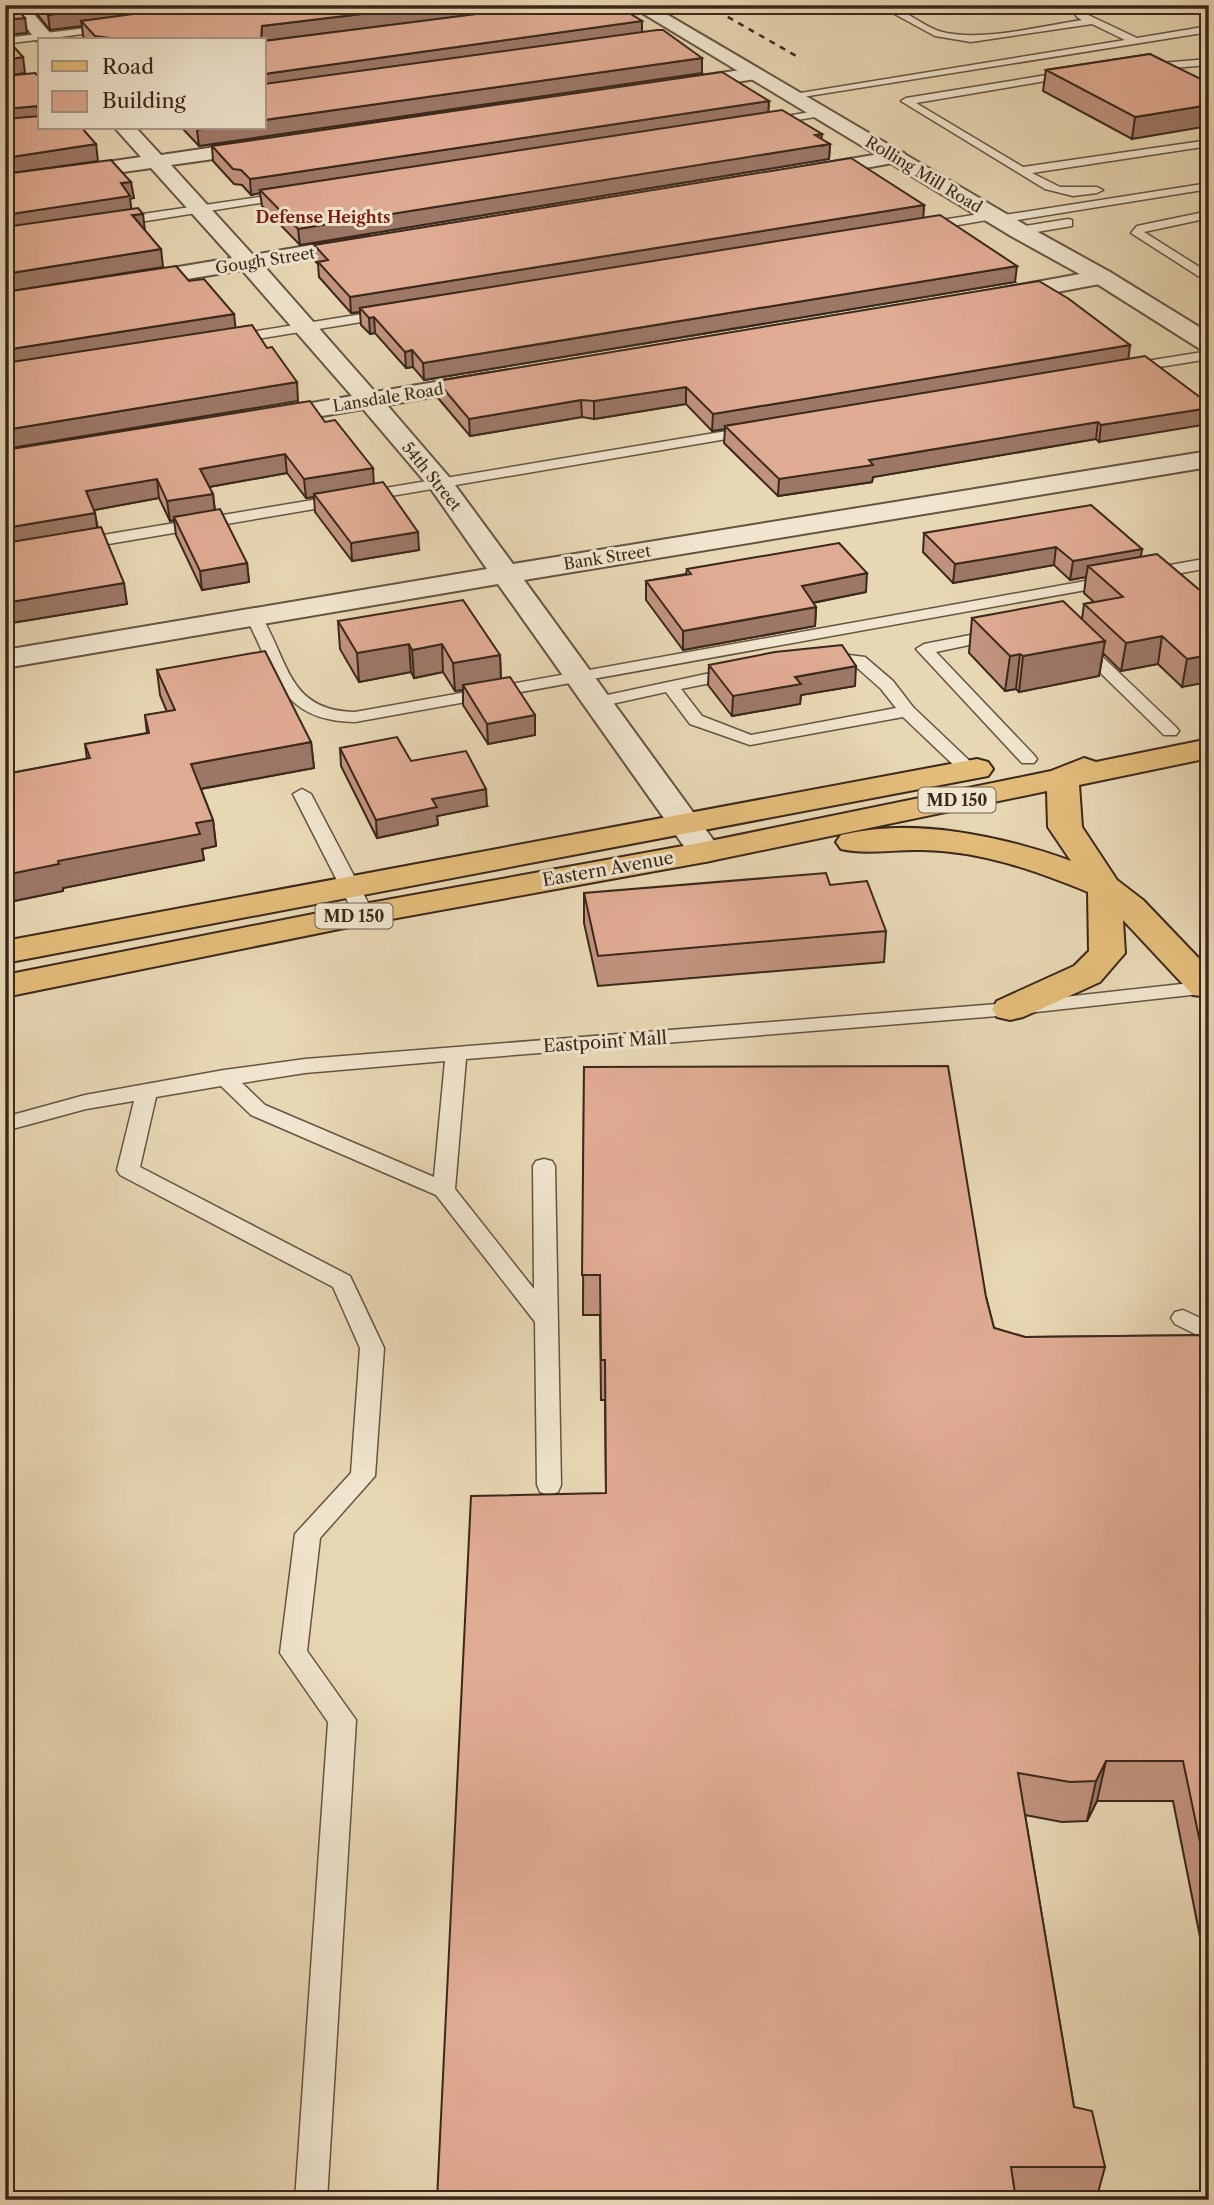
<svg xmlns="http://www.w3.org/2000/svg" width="1214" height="2205" font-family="'Libre Caslon Text',serif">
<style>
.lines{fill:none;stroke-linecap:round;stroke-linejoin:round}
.service-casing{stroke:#665442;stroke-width:3}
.minor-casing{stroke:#665442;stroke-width:4}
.tertiary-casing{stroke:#665442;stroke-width:4}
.primary-casing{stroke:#3b281c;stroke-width:4}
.service{fill:#f0e5ce;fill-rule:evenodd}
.minor{fill:#f0e5ce;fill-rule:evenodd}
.tertiary{fill:#f0e5ce;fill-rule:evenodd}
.primary{fill:#e4bc7a;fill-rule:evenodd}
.rail{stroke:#3b281c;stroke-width:2.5;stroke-dasharray:6 6;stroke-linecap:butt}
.wall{fill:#c1937e;stroke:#3b281c;stroke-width:2}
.shaded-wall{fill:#9d7867;stroke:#3b281c;stroke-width:2}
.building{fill:#e0ab93;stroke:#3b281c;stroke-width:2}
.labels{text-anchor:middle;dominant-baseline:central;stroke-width:6;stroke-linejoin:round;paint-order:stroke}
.far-street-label{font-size:16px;fill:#3b281c;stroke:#f0e5ce}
.far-neighbourhood-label{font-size:16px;font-weight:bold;fill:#7a1f14;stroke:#f0e5ce}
.shield{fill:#f0e5ce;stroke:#716151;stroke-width:2}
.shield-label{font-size:16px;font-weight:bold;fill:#3b281c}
.street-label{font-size:18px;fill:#3b281c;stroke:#f0e5ce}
</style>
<rect width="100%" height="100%" fill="#e8d7b4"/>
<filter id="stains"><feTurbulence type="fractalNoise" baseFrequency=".00286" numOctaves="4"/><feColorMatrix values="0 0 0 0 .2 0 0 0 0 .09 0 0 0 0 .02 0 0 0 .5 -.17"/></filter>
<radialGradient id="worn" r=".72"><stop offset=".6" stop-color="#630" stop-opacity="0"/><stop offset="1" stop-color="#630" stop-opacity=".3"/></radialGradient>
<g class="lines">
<defs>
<path id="service" d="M878,5C903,5 920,26 942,32C983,42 1041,26 1082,20L1077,17L1069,5H1079L1084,13L1137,38L1209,26V32L790,99V95L794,94L1125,40L1092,24L971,42L935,36Z
M111,25L116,28L114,30L5,44V38Z
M1209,59V65L1148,70L1143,67L1148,64Z
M1071,71L1075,72V76L916,103L1023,167L1209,140V146L1032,173L1060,187H1097L1103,190L1097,193L1073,196L1045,189L901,101L906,98Z
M823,110L828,113L827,115L768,125L763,122L768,119Z
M1209,183V189L999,223L993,219L923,231L917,227L923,223L992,212L998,216Z
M287,193L293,196L291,198L115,226L109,222L115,218Z
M1209,211V218L1144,232L1209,273V283L1131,233L1137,226Z
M1068,219L1072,220V226L1019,235L1013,231L1019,227Z
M387,310L392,311V317L232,343L225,339L232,335Z
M1209,351V359L1128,372L1121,368L1128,364Z
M751,427L758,431L756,434L79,549L71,544L79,539Z
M1209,558V568L1148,579L1140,574L1148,569Z
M1113,576L1119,578L1121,581L1119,584L355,722C280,721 275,674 246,617L254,612L260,614C289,660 287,711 355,712Z
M996,630L1002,632L1004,635L1002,638L936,652L1034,755L1037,759L1034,763H1022L916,649L924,644Z
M1081,640L1087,642L1176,727L1179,731L1176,735H1164L1075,648L1073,645Z
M825,652L865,657L893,681L913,707L975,766L978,770L975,774H963L903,717L750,745L690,724L666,692L598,707L590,702L598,697L734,668L740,669L742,673L740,677L681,689L702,716L751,735L896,708L881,689L854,665L819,660L817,657L819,654Z
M302,789L311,794L374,914L371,918L364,920L354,914L293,794Z
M1209,981V993L1010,1015L466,1059L455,1189L534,1289L533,1166L536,1161L544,1159L552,1161L555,1166L561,1485L558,1492L549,1495L540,1492L537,1485L535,1322L436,1195L251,1115L221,1086L156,1097L140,1167L350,1276L384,1348L375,1476L320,1538L307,1651L356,1720L327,2200H295L328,1722L280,1653L295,1534L351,1473L360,1348L333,1287L120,1175L117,1170L134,1101L86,1109L5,1131V1117L85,1095L224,1070L305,1059L1010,1003ZM445,1061L434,1177L265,1105L242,1083L305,1073Z
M1183,1310L1209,1322V1341L1175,1324L1171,1318L1175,1312Z"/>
<path id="minor" d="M7,5H26L56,40H40V44Z
M755,68L764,74L762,78L679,91L669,85L679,79Z
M115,128H136L161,155L263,140L270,142L273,146L270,150L263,152L171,165L253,255L366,236L374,238L377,243L374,248L264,266L375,392L490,373L499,375L502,380L499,385L387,405L449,477L513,564L1209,451V467L524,580L722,852L717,859L705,862L693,859L498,584L5,668V650L487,569L431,489L363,409L263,426L254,423L250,418L254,413L352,396L242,270L132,288L124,286L121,281L124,276L232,258L151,168L5,189V177L141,157Z
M897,151L904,153L907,157L904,161L809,178L802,176L799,172L802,168L809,166Z
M1102,270L1110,272L1113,277L1110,282L998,303L990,301L986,296L990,291L998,289Z"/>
<path id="tertiary" d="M629,5H651L1027,226L1110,272L1209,333V351L1200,349L1094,282L1011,236Z"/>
<path id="primary" d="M1209,739V758L1079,785L1082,827L1117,880L1143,900L1209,969V997L1193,995L1123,920L1125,953L1100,982L1023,1017L1010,1020L997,1017L992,1009L997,1001L1074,966L1089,951L1088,892C1034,870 981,851 922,850C895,849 867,855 841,849L836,842L841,835C913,817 1002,836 1071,861L1048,827L1047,791L705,862L364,924L5,997V975L364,904L705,842L1051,771L1084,758L1096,762Z
M977,759L988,762L993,769L988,776L5,963V941Z"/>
</defs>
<use href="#service" class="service-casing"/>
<use href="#minor" class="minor-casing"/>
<use href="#tertiary" class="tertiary-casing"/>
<use href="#primary" class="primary-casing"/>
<use href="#service" class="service"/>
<use href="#minor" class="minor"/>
<use href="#tertiary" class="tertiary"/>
<use href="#primary" class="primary"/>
<path class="rail" d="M707,5L798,57"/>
</g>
<path class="wall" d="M30,5H605L702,73L199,146L182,128H264V40H87L83,36L82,26L50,30Z
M1150,54L1132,139L1043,91L1046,70Z
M769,101L768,112L830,144L829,159L300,245L262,206L260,193L251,195L242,185L234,184L213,161L212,146Z
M924,205L923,218L1015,282L424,380L413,367L406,368L375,333L370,334L361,325L360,312L351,313L319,277L318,264L315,261L314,245Z
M1130,345L1099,442L1096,439L873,477L872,482L778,496L724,443L725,429L712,431L686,404L594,419L582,417L470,436L438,398L437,381Z
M325,422L374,484L419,550L352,561L315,512L314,497L306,498L287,473L209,487L213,494L215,510L247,563L249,582L202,590L176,535L174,520L170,521L159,498L94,510L98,528L127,604L5,624V450Z
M924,533L1142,549L1140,557L1209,598L1182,687L1158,664L1121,671L1103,653L1099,676L1019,692L1016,689L1005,691L969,653L972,618L1082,619L1084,604L1094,602L1084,593L1086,577L1070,580L1054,565L953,583L923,552Z
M687,569L866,592L813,603L816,607L815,626L683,650L646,600V581L686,574Z
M338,621L500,655L501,679L535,715V735L488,744L463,705V690L455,691L443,672L414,678L411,672L359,682L340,649Z
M709,665L855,686L801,695L800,704L732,716L708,685Z
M157,670L311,742L314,768L201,789L213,820L216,846L202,849L204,860L63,888V891L9,902L5,890V765L11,773L87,759L85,744L147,733L145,715L167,712L160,695Z
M340,748L411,761L487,806L437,816L438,825L377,838L341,766Z
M584,893L886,931L884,962L598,986L584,923Z
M584,1067L986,1297L994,1328L1025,1337L1209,1335V1982L1173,1801H1097L1087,1821L1062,1822L1025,1815L1074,2107L1105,2167L1096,2200H437L606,1493L605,1400H601L600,1315H583Z"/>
<path class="shaded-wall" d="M123,5H239L81,21L82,26L50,30L48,15Z
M436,5H555L264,41V40H261L262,26Z
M25,18L27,33L5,35V20Z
M642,21V36L264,89V74Z
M23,57L25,73L5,76V60Z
M702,58V73L199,146L197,130L210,128H264V120Z
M769,101L768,116L260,190V193L251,195L250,179Z
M1209,105V126L1132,139L1135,117Z
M37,106L40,121L5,125V109Z
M822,134L821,146L830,144L829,159L300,245L298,229Z
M96,144L98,161L5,174V158Z
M131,182L134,198L130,199L132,213L5,232V215L121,183Z
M924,205L923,220L360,308V312L351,313L350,297Z
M143,214L145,231L132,215Z
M161,249L163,267L5,292V274Z
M1017,266L1015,282L424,380L423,363Z
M234,314L236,332L5,369V350Z
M374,317L375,333L370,334L369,318Z
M1130,345L1128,362L725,426V429L712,431L713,414Z
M412,350L413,367L406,368L405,352Z
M297,382L298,401L5,449V430Z
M686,387V404L594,419V401Z
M581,400L582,417L470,436L469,419Z
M1209,408V424L1099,442L1101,425Z
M1098,422L1096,439L873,477L872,482L778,496L779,479L869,460Z
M285,454L287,473L203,488L200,469Z
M373,468L374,487L314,494V497L306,498L304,479Z
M157,479L159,498L89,511L86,491Z
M213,494L215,513L174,517V520L170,521L167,501Z
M95,513L98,533L5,548V528Z
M418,532L419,550L352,561L351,543Z
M1056,547L1054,565L953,583L955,564Z
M1142,549L1139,568L1088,566L1086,577L1070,580L1073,561Z
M247,563L249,582L202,590L200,571Z
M867,573L866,592L801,605L802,586Z
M124,583L127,604L5,624V603Z
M816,607L815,626L683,650V631Z
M1162,636L1158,664L1121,671L1126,643Z
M1105,641L1099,676L1019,692L1023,656Z
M409,644L411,672L359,682L357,653Z
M442,644L443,672L414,678L412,650Z
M1020,654L1016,689L1005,691L1010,656Z
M500,655L501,683L463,685V690L455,691L453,663Z
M1209,655V682L1182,687L1187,659Z
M856,666L855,686L801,695L800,704L732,716L733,696L795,677Z
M535,715V735L488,744L487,724Z
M311,742L314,768L194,790L191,764Z
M486,789L487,806L437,816L438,825L377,838L376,820L432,799Z
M213,820L216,846L202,849L204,860L63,888V891L9,902L5,881V875L58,861L196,823Z
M1106,1761L1097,1801L1087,1821L1096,1781Z"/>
<path class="building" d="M5,5H14L25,18L5,20Z
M40,5H123L48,15Z
M200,5H436L262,26L261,40H112L110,38L95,36L81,21Z
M548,5H605L607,6L616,5L642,21L264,74V41Z
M657,30H663L702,58L264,120V84Z
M5,37L23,57L5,60Z
M1150,54L1209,83V105L1135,117L1046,70Z
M722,72L769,101L250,179L241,170L233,169L212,146Z
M35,73L40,78V109L37,106L5,109V76Z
M782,110L822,134L815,135L830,144L298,229L260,190Z
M40,116V128H82L96,144L5,158V119Z
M851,158L924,205L350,297L318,262L328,260L314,245Z
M111,160L131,182L121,183L130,196L5,215V174Z
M138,208L143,214L132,215L161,249L5,274V227Z
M940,215L1017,266L423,363L412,350L405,352L374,317L369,318L360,308Z
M176,266L189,281L204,279L234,314L5,350V292Z
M1039,281L1069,299L1130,345L713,414L686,387L594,401L581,400L469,419L437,381Z
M252,325L267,348L272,347L297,382L5,430V363Z
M1145,356L1209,404V408L1101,425L1098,422L869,460L873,465L779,479L725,426Z
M310,401L325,422L335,420L373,468L304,479L285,454L200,469L213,494L167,501L157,479L86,491L95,513L5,528V450Z
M383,482L418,532L351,543L314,494Z
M1091,505L1142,549L1073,561L1056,547L955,564L924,533Z
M220,509L247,563L200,571L174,517Z
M101,527L124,583L5,603V543Z
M839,543L867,573L802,586L816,607L683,631L646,581L691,574L687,569Z
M1157,554L1209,598V655L1187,659L1162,636L1126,643L1084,604L1123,597L1088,566Z
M463,600L500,655L453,663L442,644L412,650L409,644L357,653L338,621Z
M1063,601L1105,641L1023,656L1020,654L1010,656L972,618Z
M842,645L856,666L795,677L801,684L733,696L709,665L775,652Z
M265,651L311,742L191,764L213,820L196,823L200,834L58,861L59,864L5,875V765H8L11,773L90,758L85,744L149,733L145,715L175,710L157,670Z
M510,677L535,715L487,724L463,685Z
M397,737L411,761L466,751L486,789L432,799L437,807L376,820L340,748Z
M826,873L830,885L867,881L886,931L598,956L584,893Z
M948,1066L986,1297L994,1328L1025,1337L1209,1335V1885L1183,1761H1106L1096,1781L1070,1782L1018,1773L1074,2107L1092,2111L1105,2167H1011L1016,2200H437L471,1496L606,1493L605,1360H601L600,1275H582L584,1067Z"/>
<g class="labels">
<g class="far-street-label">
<text transform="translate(924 174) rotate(31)">Rolling Mill Road</text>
<text transform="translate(265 260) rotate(-9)">Gough Street</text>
<text transform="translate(388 397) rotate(-9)">Lansdale Road</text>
<text transform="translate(432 476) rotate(51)">54th Street</text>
<text transform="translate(607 557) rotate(-9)">Bank Street</text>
</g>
<g class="far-neighbourhood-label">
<text x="323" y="217">Defense Heights</text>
</g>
<g class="shield">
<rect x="918.5" y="787.5" width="77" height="25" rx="5"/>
<rect x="315.5" y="903.5" width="77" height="25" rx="5"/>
</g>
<g class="shield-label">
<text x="957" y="800">MD 150</text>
<text x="354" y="916">MD 150</text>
</g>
<g class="street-label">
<text transform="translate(608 869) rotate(-10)">Eastern Avenue</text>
<text transform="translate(605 1042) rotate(-4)">Eastpoint Mall</text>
</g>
</g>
<rect width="1214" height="2205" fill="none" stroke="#e8d7b4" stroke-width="28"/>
<rect x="7" y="7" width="1200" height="2191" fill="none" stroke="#3b281c" stroke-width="3.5"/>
<rect x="14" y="14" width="1186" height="2177" fill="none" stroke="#3b281c" stroke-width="2"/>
<rect x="38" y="38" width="228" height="91" fill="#f0e5ce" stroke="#a89987" stroke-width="2"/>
<rect x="52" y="61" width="35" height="10" fill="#e4bc7a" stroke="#a89987" stroke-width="2"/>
<text x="102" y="74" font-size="21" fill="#3b281c">Road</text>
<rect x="52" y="91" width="35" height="21" fill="#e0ab93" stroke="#a89987" stroke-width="2"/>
<text x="102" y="108" font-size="21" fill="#3b281c">Building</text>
<rect width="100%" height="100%" filter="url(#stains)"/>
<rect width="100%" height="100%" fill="url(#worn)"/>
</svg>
